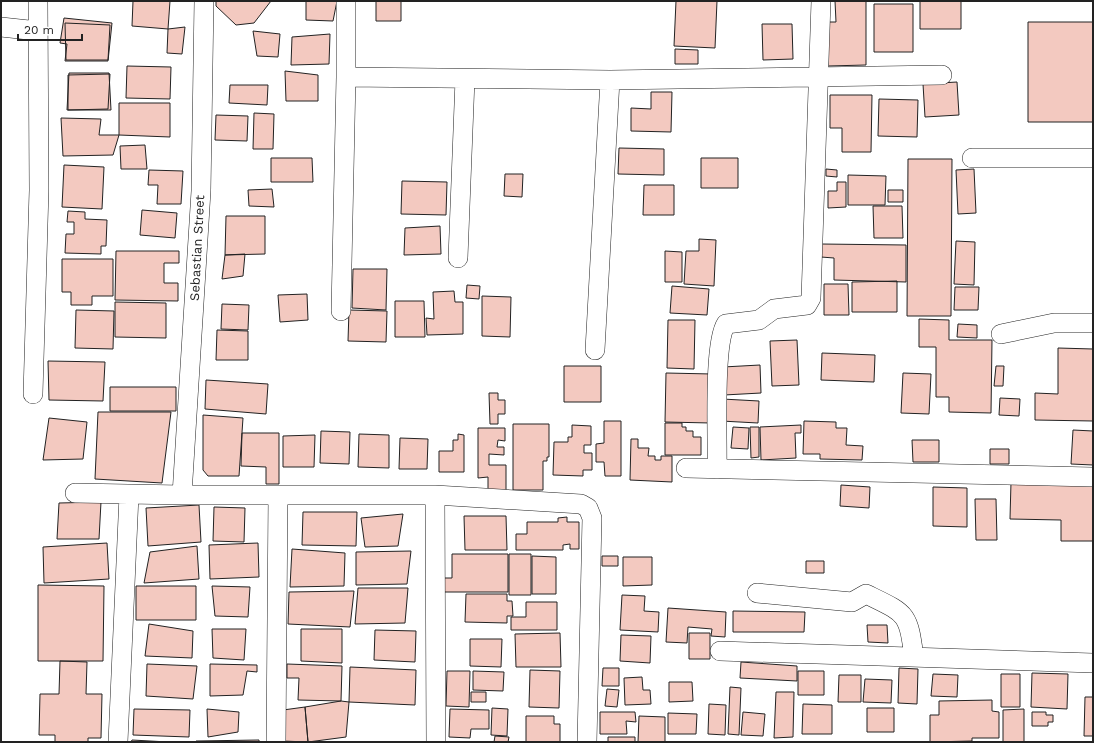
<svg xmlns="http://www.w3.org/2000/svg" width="1094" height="743" font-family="'Work Sans',sans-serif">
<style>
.building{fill:#f3c9c0;stroke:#222}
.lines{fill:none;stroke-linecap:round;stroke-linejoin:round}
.street-casing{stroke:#222;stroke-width:20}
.street{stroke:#fff;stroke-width:19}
.labels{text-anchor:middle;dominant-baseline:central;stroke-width:3;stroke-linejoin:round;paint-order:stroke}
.street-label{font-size:13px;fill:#222;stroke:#fff}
</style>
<rect width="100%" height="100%" fill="#fff"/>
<path class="building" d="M133,1H170L168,29L132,26Z
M216,1H271L254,23L236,25L216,6Z
M306,1H337L333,21L306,20Z
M376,1H401V21H376Z
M676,1H717L715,48L674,46Z
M835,1H866V65L828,66V22H836Z
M920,1H961V29H920Z
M874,4H913V52H874Z
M64,18L112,23L108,61H65L67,44L60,43Z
M1028,22H1093V122H1028Z
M65,23L110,25L108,60H66Z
M762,24H792L793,59L763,60Z
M185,27L182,54L167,53L168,29Z
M253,31L280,34L278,57L257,56Z
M330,34L329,64L291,65L292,37Z
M675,49L698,50V64H675Z
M127,66L171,67L170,99L126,98Z
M285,71L318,75V101H286Z
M69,73H109L111,110H67Z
M110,74L108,109L68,110V75Z
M957,82L959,115L925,117L923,84Z
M230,85H268L267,105L229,103Z
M651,92H672L671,132L631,131V108L651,109Z
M830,95H872L871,152H842V128H830Z
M879,99L918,100L917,137L878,136Z
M119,103H170V137L119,135Z
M254,113L274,114L273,149H253Z
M216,115L248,116L247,141L215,140Z
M61,118L101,119L99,135H119L113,155L63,156Z
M145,145L147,169H121L120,146Z
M619,148L664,149V175L618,174Z
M271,158H312L313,182H271Z
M701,158H738V188H701Z
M908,159H952L951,316H907Z
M64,165L104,167L102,209L62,207Z
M826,169L837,170V177L826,176Z
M974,169L976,213L958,214L956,170Z
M149,170L183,171L181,204H157L158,185H148Z
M505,174H523L522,197L504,196Z
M848,175L886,176L885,205H848Z
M402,181L447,182L446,215L401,214Z
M837,182H846V207L828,208V191H837Z
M644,185H674V215H643Z
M272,189L274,207L249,206L248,190Z
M888,190H903V202H888Z
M873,206H902L903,238H874Z
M142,210L177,213L175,238L140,235Z
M68,211L85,212V219L107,220L106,246H101V254L65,253L66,234H74V222H67Z
M226,216H265V254L225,255Z
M440,226L441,254L404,255L405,228Z
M699,239L716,240L714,286L684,284L686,251H699Z
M956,241L975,242L974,285L954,284Z
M821,244L906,245V282L834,280V258L821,257Z
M116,251H179V263H164V283H178V301L115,300Z
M665,251L682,252V282H665Z
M245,254L243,276L222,279L225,255Z
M62,259H113V296H92V305H71V292H62Z
M353,269H387L386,310L352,308Z
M897,281V312H852V282Z
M824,284H848L849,315H824Z
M467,285L480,286L479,299L466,298Z
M672,286L709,289L707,315L670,313Z
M955,287H979L978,310H954Z
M454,291L455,302H463V334L427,335L426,318L434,319L433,292Z
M307,294L308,320L280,322L278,295Z
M482,296L511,297L510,337L482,336Z
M395,301H424L425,337H395Z
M115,302L166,303V338L115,337Z
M222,304L249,305L248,330L221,329Z
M76,310L114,311L113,349L75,348Z
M349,310L387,311L386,342L348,341Z
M919,319L949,320V340H992L991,413L949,412V397H936V347H919Z
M668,320H695L694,369L667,368Z
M958,324L977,325V338L957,337Z
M217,330L248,331V360H216Z
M797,340L799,385L772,386L770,341Z
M1058,348L1093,349V421L1035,420V393L1058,394Z
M822,353L875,355L874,382L821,380Z
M48,361L105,362L103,401L49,400Z
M760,365L761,393L724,395L723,367Z
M564,366H601V402H564Z
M996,366H1004L1003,386H994Z
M666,373L712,374L711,423L665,422Z
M903,373L931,374L929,414L901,413Z
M206,380L268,384L266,414L205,409Z
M110,387H176V411H110Z
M489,393H498V400H505V414H498V424H490Z
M1000,398L1020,399L1019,416L999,415Z
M722,399L759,401L758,423L721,421Z
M98,412H171L162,483L95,479Z
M203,415L243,418L239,476H208L203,470Z
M49,418L87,422L83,459L43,460Z
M604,421H621V476H605L604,462H596V444L604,443Z
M804,421L836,422V428H847L846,445L863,446L862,460L820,459V454H803Z
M665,423H682V427H686V431H693V437H701V455H665Z
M513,424H549V457H547V461H543V490H513Z
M572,425L591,426V445H584V453H592V470H583V476L553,475L554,442H568V437H572Z
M801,425V433H795L796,458L761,460L760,427Z
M733,427L749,428L748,449L731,448Z
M750,427H759V457L751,458Z
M478,428H505V441L498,440L497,447H504V455L489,454V465H506V493H488V477L478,478Z
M1073,430L1093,431V465L1071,464Z
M321,431L350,432L349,464L320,463Z
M242,433H279V484H266V467L241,466Z
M359,434L389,435V468L358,467Z
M458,434L464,435V472H439V451H453V440H458Z
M315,435L314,467H283V436Z
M400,438L428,439L427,469H399Z
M631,439H638V448H649L648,456H655V460H661V456H672V482L630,480Z
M912,440H939V462H913Z
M990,449H1009V464H990Z
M1011,482L1093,483V541H1061V520L1010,519Z
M841,485L870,487L869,508L840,506Z
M933,487L967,488V527L933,526Z
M975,499H996L997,540H976Z
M101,502L99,539H57L59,503Z
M199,505L201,542L148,546L146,508Z
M214,507L245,508L244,542L213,541Z
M303,512H357L356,546L302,545Z
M403,514L398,546L365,547L361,518Z
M464,516H506L507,550H465Z
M567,517V522H579V549H570V544L563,545V550H516V534H527V522H558V518Z
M107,543L109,579L44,583L43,547Z
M258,543L259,577L210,579L209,545Z
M197,546L199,579L144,583L150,552Z
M292,549L345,553L344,586L290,587Z
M411,551L407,584L356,585V552Z
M452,554H508V592H444V578H452Z
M509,554H531V595H509Z
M532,556L556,557V594H532Z
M602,556H618V566H602Z
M623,557H652V585L623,586Z
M806,561H824V573H806Z
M38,585L104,586L103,661H38Z
M136,586H196V620H136Z
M212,586L250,587L248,617L215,616Z
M358,588H408L405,623L355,624Z
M354,591L350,627L288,624L289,592Z
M466,594H507V601H512L513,616H507V623L465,622Z
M622,595L645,596L644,611L659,612L658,632L620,630Z
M526,602H557V630H511V617H526Z
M668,608L726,612L725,637L711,636L712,629L688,627L687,643L666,642Z
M733,611L805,612L804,632H733Z
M149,624L193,631L192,658L145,656Z
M867,625H887L888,643L868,642Z
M212,629H246L244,660L213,658Z
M301,629H342V663L301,661Z
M375,630L416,631L415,662L374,660Z
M560,633L561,667H516L515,634Z
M689,633H710V659H689Z
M621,635L651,636L650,663L620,661Z
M470,639H502L501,667L470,666Z
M60,661L87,662L86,694H102L101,738H88V742H55V735H39L40,694H59Z
M741,662L797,666V681L740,678Z
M147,664L197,666L193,699L146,696Z
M210,664L257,665V672L247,671L243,695L210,696Z
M287,664L342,666L341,701L298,700L299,678H287Z
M350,667L416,670L415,705L349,702Z
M603,668H619V686H602Z
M899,668L918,669L917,704L898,703Z
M530,670L560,671L559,708L529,707Z
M447,671H470L469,707L446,706Z
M473,671L504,672L503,691L473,690Z
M798,671H824V695H798Z
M1032,673L1068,674L1067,709L1031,707Z
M933,674L958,675L957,697L931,696Z
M1001,674H1020V707H1001Z
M839,675H861V702H838Z
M642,677L643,690H650L651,704L625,705L624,678Z
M865,679L892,680L891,703L863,702Z
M669,682H692L693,701L669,702Z
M730,687L741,688L739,735L728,734Z
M607,689L619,690L617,707L605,706Z
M471,692H486V702H471Z
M776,692H794L793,737L774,738Z
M1085,697H1093V736H1084Z
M992,700V711L999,712V738H972V741L930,742V715H939V701Z
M341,701L349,702L346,737L308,742L305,707Z
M709,704L726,705L725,735L708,734Z
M803,704L832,705V734H802Z
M305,707L308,742L282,741L283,710Z
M492,708L508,709L507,736L491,735Z
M867,708H894V732H867Z
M134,709L190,710L189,737L133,735Z
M207,709L239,712L238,732L208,737Z
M450,709L489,710V729H471L470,738L449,737Z
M1024,709V742H1003V710Z
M600,712H635L636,722L626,721L627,734H600Z
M743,712L765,714L763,736L741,735Z
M1032,712H1046V715H1053V722H1048V726H1032Z
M668,713L697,714L696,734H668Z
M526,716H554V724H560V742H526Z
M639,716L665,717V742H638Z
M495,736L509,737L508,742H494Z
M608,737H635V742H608Z
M132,740L168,742H131Z
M259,740V742H196V741Z"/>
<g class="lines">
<defs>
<path id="street" d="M1,27L38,31
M346,77L610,80L942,75
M972,158H1093
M458,258L465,79
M341,311L346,77V1
M1001,334L1054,323H1093
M595,350L610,80
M33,394L39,190L38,1
M686,468L1093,477
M717,469C718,440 713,344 726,324L759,320L774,309L807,305L811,298L821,1
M75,493L182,495H435L581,504L588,508L592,518L587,742
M182,495L201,191L204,1
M435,495L436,742
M757,593L852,602L866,594C907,614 908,612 914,657
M720,651L1093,663
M118,742L129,495
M276,742L278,495"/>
</defs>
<use href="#street" class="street-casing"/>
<use href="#street" class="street"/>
</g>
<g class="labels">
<g class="street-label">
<text transform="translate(197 248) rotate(-87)">Sebastian Street</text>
</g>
</g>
<rect width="1094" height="743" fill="none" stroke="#222222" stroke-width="4"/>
<path d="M18 34v6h64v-6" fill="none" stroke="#222222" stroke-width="2"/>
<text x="24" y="34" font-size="12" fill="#222222" stroke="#ffffff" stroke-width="3" paint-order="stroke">20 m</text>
</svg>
